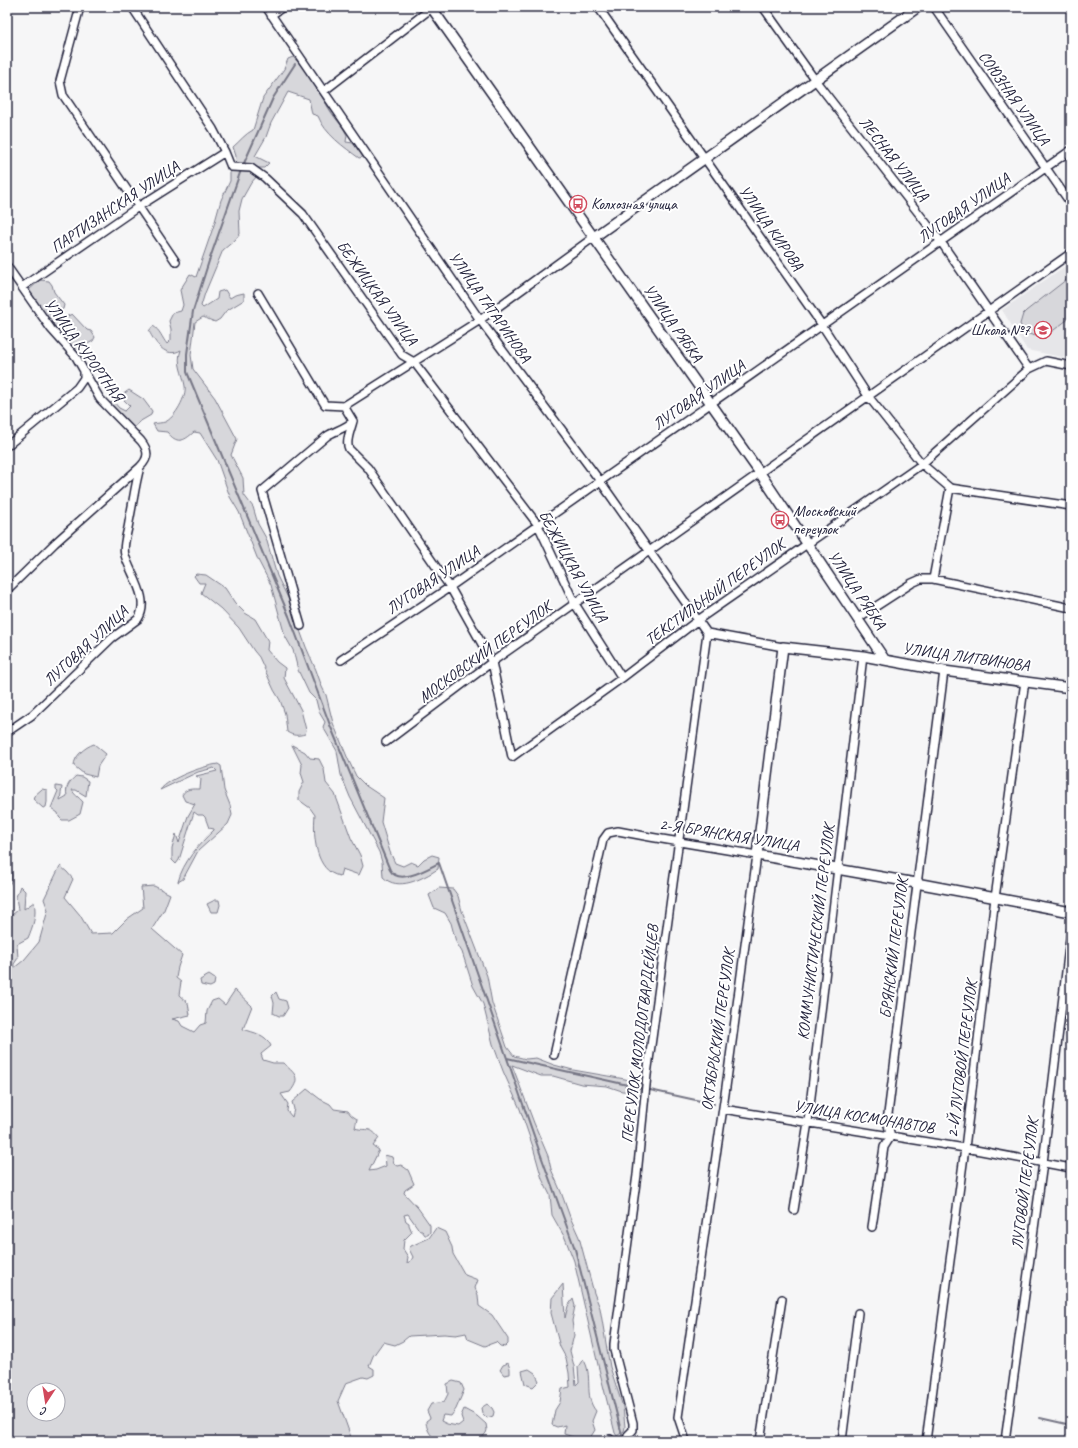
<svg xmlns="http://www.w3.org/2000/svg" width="1078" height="1448" font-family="Caveat,sans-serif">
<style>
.built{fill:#e6e6e9}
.green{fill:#d7d7db;stroke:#7c7c8b;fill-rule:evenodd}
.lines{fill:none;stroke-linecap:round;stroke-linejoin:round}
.stream{stroke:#767685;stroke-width:2}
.street-casing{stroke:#22223b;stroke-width:10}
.secondary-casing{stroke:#22223b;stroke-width:12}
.street{stroke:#fff;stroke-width:7}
.secondary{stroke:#fff;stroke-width:9}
.labels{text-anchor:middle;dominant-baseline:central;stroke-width:4;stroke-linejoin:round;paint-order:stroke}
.street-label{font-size:16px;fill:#22223b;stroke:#fff}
.poi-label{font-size:16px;fill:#22223b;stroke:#fff;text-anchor:start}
</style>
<rect width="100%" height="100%" fill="#f6f6f7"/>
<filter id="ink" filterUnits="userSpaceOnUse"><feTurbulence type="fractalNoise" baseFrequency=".025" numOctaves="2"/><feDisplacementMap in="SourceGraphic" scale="8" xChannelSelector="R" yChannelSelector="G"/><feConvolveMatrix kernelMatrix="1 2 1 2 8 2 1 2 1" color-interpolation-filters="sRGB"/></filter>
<g filter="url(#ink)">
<path class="built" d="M1071,262V359L1027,350L1002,310Z"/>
<path class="green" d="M293,57C309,72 319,93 331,112C336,120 343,126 347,135L346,142L353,143L363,157L359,158C344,147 325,134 318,116L312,114L309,99L288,92L271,123L266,137L255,156L269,163L264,168H256L257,176L251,183L242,199L239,211L240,234L235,240L223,250L205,293L201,306L203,308L217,299L218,292L225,290L230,298L235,295L244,293V300L226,311L220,319L215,322L203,317L195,322L191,355L193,369L215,398L237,439L231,455L243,478L244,495L253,507L258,524L266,538L277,576L289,600L306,647L316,670L322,687L326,695L333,723L348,759L356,776L366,786L384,798L381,822L390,852L395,863L403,866L411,862L418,865L424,859L432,855L439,857L438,869C422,879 398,892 383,877L382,862L379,852L350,797L341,775L337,751L323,727L325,722L319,712L316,700L309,693L298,670L293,650L285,636L271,585L258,560L239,512L230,497L217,460L200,433L194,432C183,442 177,444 167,432L157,431L153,424C157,423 162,423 165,422C175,418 187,396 185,386C183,373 176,363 181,350C166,359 155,343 149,331L153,326C160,330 162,338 167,344L171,340V329L169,321L173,313L181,311L183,305L180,290L190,274L196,277L214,225L221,200L230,181V172L235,163L236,156L233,147C240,141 245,134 253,130L263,98L284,69L288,59Z
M1071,276V317L1046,336L1040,337L1028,334L1023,330L1020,324L1023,314L1026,311Z
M40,280L49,281L52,285L54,292L64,305L63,309L48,320L28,291Z
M72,314L87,330L91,331L95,337L93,341L75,351L51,332L53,323Z
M129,390L143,399L152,411L151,415L139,422L132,430L109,403L114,402L119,408L125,411L130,406L123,399L122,395Z
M196,574L206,575L225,588L235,603L245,613L255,619L268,641L267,650L277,662L285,668L284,678L301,710L306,730L305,734C298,736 293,736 287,732L285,714L280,700L274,690L259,657L254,651L239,628L221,609L201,593L205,583H199L194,576Z
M94,744L106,754L98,766L96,777L84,774L74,766C74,756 85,747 94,744Z
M292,745L305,752L310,758L319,759L324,769L326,783L335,794L351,838L360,855L363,866L359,875L342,869L340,876C315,872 313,835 315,815L310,808L299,800V792L304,782L301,773L302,765Z
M218,764L221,766L224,790L230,805L232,815L228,824L198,851L183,879L178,882C183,862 199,844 214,830V829L209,828L205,817L203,815H198L194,812L179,860L176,864L172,860V848L176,834L179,843L188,816L195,804L185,801L182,795C186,788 192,789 200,789L201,779L196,776L217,771L214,768L198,772L160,790C169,778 203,766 218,764Z
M76,776L82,777L88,781L86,796L76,790H72C74,795 79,797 83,802L80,814L69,820H62L59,817L58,813L51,808L58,791L56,789V786L62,787L60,800L67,796C65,787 69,782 76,776Z
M42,789L47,790V802L46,807L43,808L33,799L34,796Z
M7,862C13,871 14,879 7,888Z
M60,866L67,872L73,879L65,897L80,915L91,934L113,933L127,919L143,908L141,887L154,886L170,894L164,910L152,929L182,955L178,967L176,978L181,982L179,995L188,1003L190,1015L172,1019L179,1021L182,1026L194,1032L200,1025L206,1023L207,1011L212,1001L218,999L225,1005L235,990L252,1006L243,1029C254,1033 266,1034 271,1046L261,1054L263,1060L273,1063H283C294,1073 302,1077 290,1092L281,1094L288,1104L287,1111L292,1117L294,1109L292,1102L307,1089L320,1099L330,1104L334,1109L348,1111L351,1115L357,1119L355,1128C367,1132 369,1125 379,1138L373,1146L379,1150L369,1171L376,1170L386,1166L385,1155L392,1157L394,1164L397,1166L401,1165L408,1170L414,1184L405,1190L404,1193L418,1208L430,1225V1232L428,1235H425L422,1231H420L408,1214L404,1215L406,1221L409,1223V1225L412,1232L404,1240L403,1249L408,1257L407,1263L411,1261L413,1257L409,1249L411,1246L429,1238L436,1228L445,1232L452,1247L453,1254L465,1275L478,1280L475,1288L478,1295L479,1306L492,1315L508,1339V1344L505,1347L500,1346L496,1342L485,1346L468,1339L466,1333L456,1335L444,1334L409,1336L403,1341L395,1345L383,1342L373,1356L369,1366L374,1369V1375L368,1378L363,1377L346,1383L338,1401L351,1437L353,1441H7V919L18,910L16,897L20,886L25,891L24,909L34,902C37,915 33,926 28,938L17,944L18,958L14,964V968L24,960L39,942L48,910L44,899ZM34,1390H58V1414H34Z
M439,888L453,889L458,896L462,911L487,976L492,1003L507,1047L514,1056L526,1059L536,1058L554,1065L573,1070L625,1079L642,1084L640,1092L622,1091L607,1086L581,1084L553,1076H541L512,1065L534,1123L548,1156L551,1169L561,1192L570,1217L579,1237L594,1293L600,1308L610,1367L623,1407L625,1427L624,1431L617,1436L615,1433L598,1365L574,1261L565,1238L552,1215L550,1195L542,1179L533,1147L520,1109L503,1071L493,1044L483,1004L473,986L462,952L456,942L451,923L445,913L434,908L429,895Z
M215,900H219L220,905L218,912H211L207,904Z
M209,975L215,979L214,985L210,987L201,985L200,980Z
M276,992L279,999L286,1001L288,1008L283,1016H279L273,1013L274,1003L272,996Z
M563,1284L565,1318L568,1306L573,1299L575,1306L572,1321L574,1335L570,1351L574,1366L576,1385L579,1382L578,1367L583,1359C594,1374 583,1396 596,1411L592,1421L595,1430L590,1438L582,1440L564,1434L565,1425L557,1427L552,1425L555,1410L560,1402L562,1389L570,1387L569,1373L566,1358L560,1347L551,1313L552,1298Z
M508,1363L510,1369V1374L504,1375L500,1370L503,1365Z
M529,1369L535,1373L539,1381L533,1387L525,1384L522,1371Z
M453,1381L461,1383L464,1390L456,1409L451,1416L443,1415L441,1421L447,1424L458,1426L463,1422L461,1416L464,1409L477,1416L486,1424L487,1430L486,1433L479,1441H454L453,1439L449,1438C438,1447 426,1433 426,1421L430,1418L427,1411L431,1404L444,1402L448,1394L447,1384Z
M487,1404L492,1408L494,1412L493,1416L487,1418L482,1413L481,1408Z"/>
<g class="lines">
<path class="stream" d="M295,64L273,98L241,170L209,261L193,311L187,354V372L289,616L330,725L390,870C399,886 427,869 439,863L540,1153L575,1249L622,1435
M507,1058L641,1088
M650,1090L714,1104
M1040,1418L1071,1425"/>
<defs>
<path id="street" d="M80,7L60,81L63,95L176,262
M132,7L213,129L225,152L231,167L251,168L265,178L303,214L402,355L414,362L538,525L575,604L622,678
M266,7L480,320L600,481L707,633L783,647
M598,7L822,325L868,396L922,464L950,488L1071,506
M763,7L815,80L941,242L1029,369
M934,7L1071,204
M271,15L283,7
M324,91L433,7
M7,266L51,329L76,357L100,399L141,441C149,451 149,458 140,467L55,543L7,590
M22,287L138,207L225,152
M258,293L325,405L344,406L353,421C351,430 345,441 349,449L368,468L450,587L492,662L512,757L622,678L698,620L922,464L1029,369L1046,361L1071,366
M344,406L480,320L594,237
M7,446L77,388L84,378V371
M933,579L950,488
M858,618L912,583L921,579H933L1071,608
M301,626L262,491L327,436C334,431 347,428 353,421
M341,660L450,587L1071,150
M7,732L32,715L112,638L138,619C151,599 130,574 125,555C122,545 128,532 129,522C133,503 135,485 140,467
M386,742L492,662L1071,253
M554,1055L603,840L608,833L618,831L650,837L757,855L726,1087L678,1417L686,1441
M723,1109L965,1148L1071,1168
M794,1210L808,1122L863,656
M872,1227L884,1147L891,1136L887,1122L944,671
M628,1435L633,1430V1423L614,1350V1344L637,1175L647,1075L707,633
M610,1441V1439
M760,1441L782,1299
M842,1441L858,1313
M926,1441L965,1148L995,898L1025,681
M1005,1441L1043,1163L1071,930"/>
<path id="secondary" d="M431,7L760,473L885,660
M594,237L918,7
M1071,688L944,671L863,656L783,647L757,855L916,883L1071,912"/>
</defs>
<use href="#street" class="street-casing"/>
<use href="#secondary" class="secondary-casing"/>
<use href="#street" class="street"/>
<use href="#secondary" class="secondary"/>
</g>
</g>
<defs>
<symbol id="bus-ring" viewBox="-11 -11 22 22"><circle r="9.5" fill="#fff" stroke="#d1495b" stroke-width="1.5"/><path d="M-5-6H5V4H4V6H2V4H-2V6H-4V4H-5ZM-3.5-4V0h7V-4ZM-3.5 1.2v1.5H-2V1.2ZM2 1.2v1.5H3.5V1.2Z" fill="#d1495b"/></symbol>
<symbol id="school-ring" viewBox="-11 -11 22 22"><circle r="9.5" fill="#fff" stroke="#d1495b" stroke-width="1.5"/><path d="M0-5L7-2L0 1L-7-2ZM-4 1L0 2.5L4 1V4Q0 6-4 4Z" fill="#d1495b"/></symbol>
</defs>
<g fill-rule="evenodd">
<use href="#bus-ring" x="568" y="194" width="20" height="20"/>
<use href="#school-ring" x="1033" y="320" width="20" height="20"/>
<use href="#bus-ring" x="770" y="510" width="20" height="20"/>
</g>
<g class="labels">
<g class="street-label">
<text transform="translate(1014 98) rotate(55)">СОЮЗНАЯ УЛИЦА</text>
<text transform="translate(894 159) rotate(52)">ЛЕСНАЯ УЛИЦА</text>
<text transform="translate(115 207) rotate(-34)">ПАРТИЗАНСКАЯ УЛИЦА</text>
<text transform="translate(964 208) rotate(-35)">ЛУГОВАЯ УЛИЦА</text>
<text transform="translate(771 228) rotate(55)">УЛИЦА КИРОВА</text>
<text transform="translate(377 293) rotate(54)">БЕЖИЦКАЯ УЛИЦА</text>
<text transform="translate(490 307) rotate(55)">УЛИЦА ТАТАРИНОВА</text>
<text transform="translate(673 323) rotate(55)">УЛИЦА РЯБКА</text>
<text transform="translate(84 350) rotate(54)">УЛИЦА КУРОРТНАЯ</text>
<text transform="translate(699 395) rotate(-35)">ЛУГОВАЯ УЛИЦА</text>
<text transform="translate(573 566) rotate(61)">БЕЖИЦКАЯ УЛИЦА</text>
<text transform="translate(433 580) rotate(-34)">ЛУГОВАЯ УЛИЦА</text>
<text transform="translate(857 590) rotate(56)">УЛИЦА РЯБКА</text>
<text transform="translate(715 592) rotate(-36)">ТЕКСТИЛЬНЫЙ ПЕРЕУЛОК</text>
<text transform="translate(86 646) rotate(-43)">ЛУГОВАЯ УЛИЦА</text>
<text transform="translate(485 652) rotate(-36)">МОСКОВСКИЙ ПЕРЕУЛОК</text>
<text transform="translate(966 657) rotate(8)">УЛИЦА ЛИТВИНОВА</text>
<text transform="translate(729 835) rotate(9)">2-Я БРЯНСКАЯ УЛИЦА</text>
<text transform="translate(816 932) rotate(-83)">КОММУНИСТИЧЕСКИЙ ПЕРЕУЛОК</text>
<text transform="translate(894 948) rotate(-83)">БРЯНСКИЙ ПЕРЕУЛОК</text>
<text transform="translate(718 1030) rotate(-82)">ОКТЯБРЬСКИЙ ПЕРЕУЛОК</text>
<text transform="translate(640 1034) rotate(-83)">ПЕРЕУЛОК МОЛОДОГВАРДЕЙЦЕВ</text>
<text transform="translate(962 1059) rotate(-83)">2-Й ЛУГОВОЙ ПЕРЕУЛОК</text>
<text transform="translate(864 1117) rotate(9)">УЛИЦА КОСМОНАВТОВ</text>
<text transform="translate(1025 1184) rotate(-83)">ЛУГОВОЙ ПЕРЕУЛОК</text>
</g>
<g class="poi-label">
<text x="591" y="204">Колхозная улица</text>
<text x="1030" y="330" text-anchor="end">Школа №7</text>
<text x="793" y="511">Московский<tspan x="793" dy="18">переулок</tspan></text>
</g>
</g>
<rect width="1078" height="1448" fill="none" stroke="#fff" stroke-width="24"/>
<rect x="12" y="12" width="1054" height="1424" fill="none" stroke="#22223b" stroke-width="1.5" filter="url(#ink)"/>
<g transform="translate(46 1402) rotate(192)"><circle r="19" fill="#ffffff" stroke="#a7a7b1"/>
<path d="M0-3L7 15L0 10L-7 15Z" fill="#d1495b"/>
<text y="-6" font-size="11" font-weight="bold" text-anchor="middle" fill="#22223b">С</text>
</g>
</svg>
